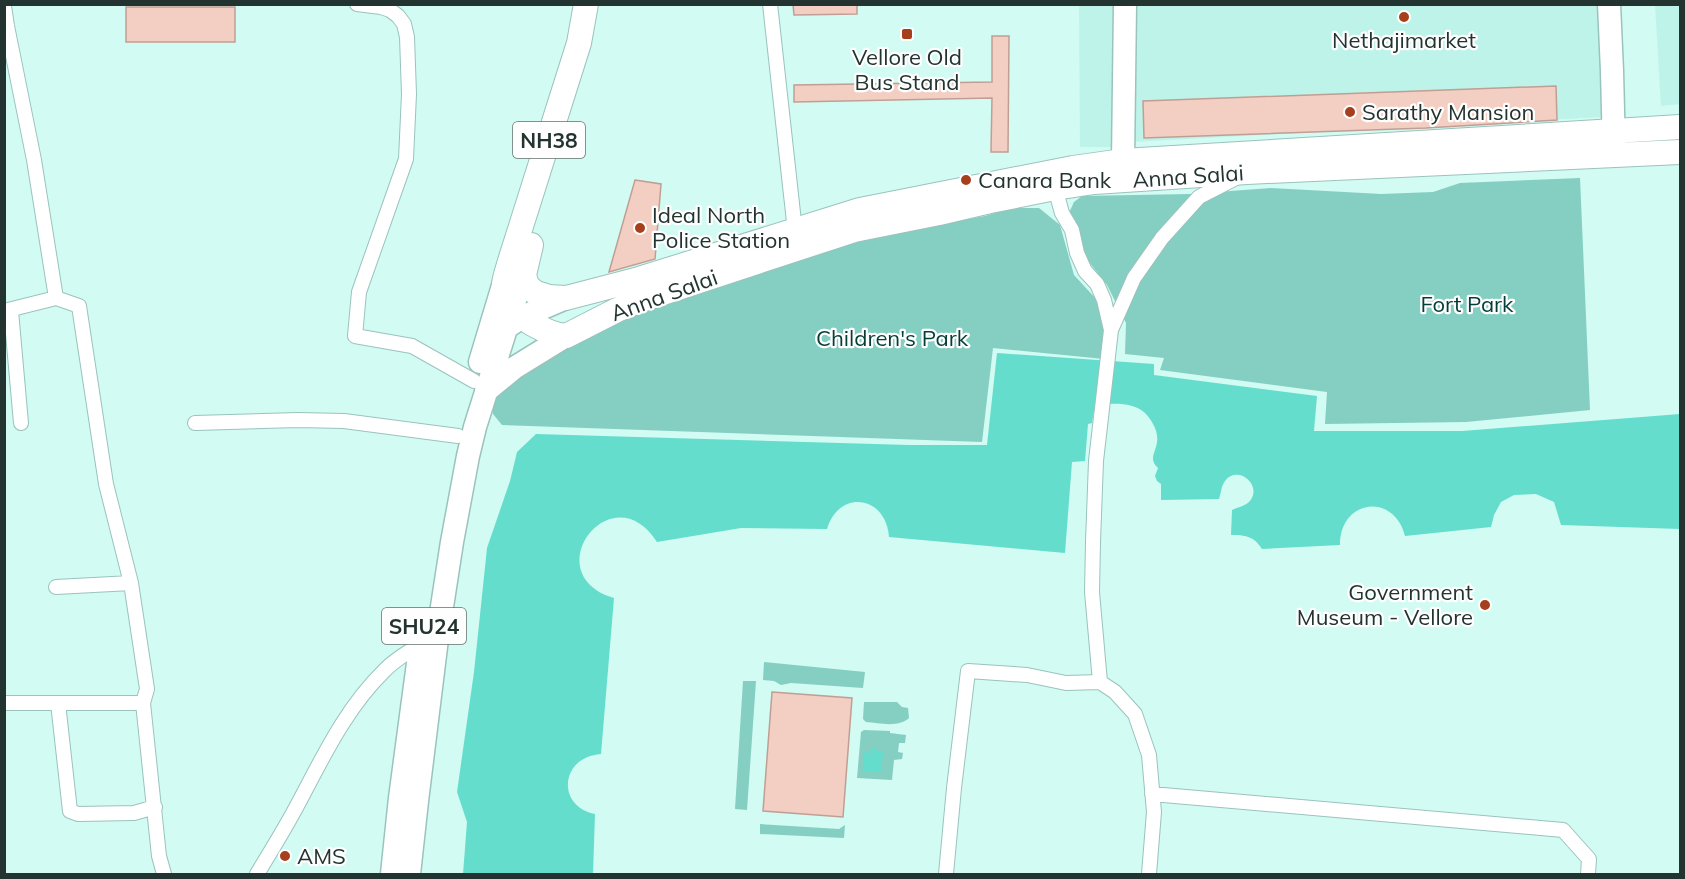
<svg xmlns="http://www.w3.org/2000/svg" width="1685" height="879" font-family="Mulish,sans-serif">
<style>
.built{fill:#bef3e9}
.green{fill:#85cec2}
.water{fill:#65ddcc}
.building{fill:#f3cfc3;stroke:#c19e93;stroke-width:1.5}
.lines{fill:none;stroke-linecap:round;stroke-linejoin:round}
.minor-casing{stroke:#9ac3bc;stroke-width:16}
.primary-casing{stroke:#9ac3bc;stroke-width:25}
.trunk-casing{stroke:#9ac3bc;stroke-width:26}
.minor{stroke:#fff;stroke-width:14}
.primary{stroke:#fff;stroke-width:22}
.trunk{stroke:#fff;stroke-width:24}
.poi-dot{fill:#a63f1c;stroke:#fefefe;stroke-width:2}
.labels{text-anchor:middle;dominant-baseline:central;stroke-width:4.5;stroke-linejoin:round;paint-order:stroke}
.shield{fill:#fefefe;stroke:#64706e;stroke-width:1.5}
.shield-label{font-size:21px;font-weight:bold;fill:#223330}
.poi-label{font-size:22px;fill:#223330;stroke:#fefefe;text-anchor:start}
.street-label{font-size:22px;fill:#223330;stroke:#fefefe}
.park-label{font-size:22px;fill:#043e37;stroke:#fefefe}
</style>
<rect width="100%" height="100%" fill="#d1fbf3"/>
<path class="built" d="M1079,5H1117L1118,147H1080Z
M1132,5H1601L1604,117L1130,142Z
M1655,5H1680V104L1661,106Z"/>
<path class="green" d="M1580,178L1590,410L1466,422L1325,424L1327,392L1160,370L1164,358L1125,354L1126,323L1107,285L1089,262L1082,248L1069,213L1074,202L1082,196L1190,194L1271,188L1381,194L1433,192L1460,183Z
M1011,208H1039L1060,225L1074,275L1097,300L1106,330L1104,359L993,348L982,442L502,425L493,414L492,403L498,388L553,355L609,326L711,286L856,242L913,229L985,216Z
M764,662L865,672L863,688L791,683L781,685L774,681L763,680Z
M743,681H756L747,810L735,809Z
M864,702H897L902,707L908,708L909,718C898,728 880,723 866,722L863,719Z
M864,730L890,731V733L906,735L905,743H899L898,752L903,753L902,759L894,760L892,780L857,778L861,732Z
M760,824L839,829L845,825L844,838L760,834Z"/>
<path class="water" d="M997,353L1154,364V375L1317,396L1314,431H1462L1680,414V529L1561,525L1554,502L1536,494L1514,495L1501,502L1494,515L1491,527L1405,536C1394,492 1340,499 1340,545L1262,549C1254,536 1245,535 1231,535L1232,510C1238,507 1245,506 1249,502C1264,486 1238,464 1225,481C1221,486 1221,494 1219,499L1161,500V484L1157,481L1155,476L1158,468C1148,459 1156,452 1157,442C1158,436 1156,429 1153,424C1141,400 1119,404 1095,404L1092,423L1088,424L1085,461L1072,462L1065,553L889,537C886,495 839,489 827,529L741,528L657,542C612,471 534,574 614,598L601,754C560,757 556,806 595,814L593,874H463L467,822L457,792L474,672L487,548L510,481L517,452L536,434L909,445H987Z
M871,747L876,748L877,752H883L881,772L863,771L864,752L871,753Z"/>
<path class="building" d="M793,4H857V14L794,15Z
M126,7H235V42H126Z
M992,36H1009L1008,152H991L992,98L794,102V85L992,82Z
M1556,86L1557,120L1426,128L1144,138L1143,101Z
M635,180L661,184L655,259L609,272Z
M772,692L852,698L843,817L763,811Z"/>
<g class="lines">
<defs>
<path id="minor" d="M357,4L381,7L390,10L398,16L404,24L407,37L409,94L406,159L359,292L355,336L412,346L474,381
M770,4L795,231
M4,6L7,26L34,160L56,298
M1055,188L1062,213L1072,230L1077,253L1085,271L1097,284L1104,300L1111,330
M4,311L56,298L79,306L106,484L131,583L147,689L143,703L159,856L164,874
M11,311L21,423
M195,423L298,420L344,421L458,436
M56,587L131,583
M1100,682L1092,592L1093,542L1096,461L1111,330L1134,278L1162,238L1199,197L1236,178
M4,703H143
M58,703L70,811L78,814L134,813L155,807
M1152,794L1563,830L1589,859L1588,874
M257,874C271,851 286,827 299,802C323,757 346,708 384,671C394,660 408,652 421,644
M946,874L954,788L968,671L1027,675L1066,683L1100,682L1115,692L1135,714L1149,755L1154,812L1149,874"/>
<path id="primary" d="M1609,4L1612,71L1614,150
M1123,161L1125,4
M507,327L522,317L566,298
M480,362L505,279
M486,391L514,368L566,336
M392,874L400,798L419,656
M409,874L417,801L437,639L452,542L468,456L475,427L517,294"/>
<path id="trunk" d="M586,4L579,43L510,261C507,272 501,286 505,298C510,315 549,335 566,336L617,310L641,300L854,230L939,213L990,201L1055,188L1094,182L1247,172L1680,152
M531,245L524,275L527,286L536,293L549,297L566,298L639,279L860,210L1073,168L1123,161L1680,127"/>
</defs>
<use href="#minor" class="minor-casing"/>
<use href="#primary" class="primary-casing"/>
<use href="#trunk" class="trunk-casing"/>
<use href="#minor" class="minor"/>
<use href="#primary" class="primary"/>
<use href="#trunk" class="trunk"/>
</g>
<g class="poi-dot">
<circle cx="1404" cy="17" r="6"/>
<rect x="901" y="28" width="12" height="12" rx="3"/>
<circle cx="1350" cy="112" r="6"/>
<circle cx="966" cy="180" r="6"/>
<circle cx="640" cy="228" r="6"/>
<circle cx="1485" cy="605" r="6"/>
<circle cx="285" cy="856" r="6"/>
</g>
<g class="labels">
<g class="shield">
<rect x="513" y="122" width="72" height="36" rx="4.5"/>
<rect x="382" y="608" width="84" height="36" rx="4.5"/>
</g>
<g class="shield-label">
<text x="549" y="140">NH38</text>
<text x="424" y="626">SHU24</text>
</g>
<g class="poi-label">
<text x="1404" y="40" text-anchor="middle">Nethajimarket</text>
<text x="907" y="57" text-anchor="middle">Vellore Old<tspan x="907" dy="25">Bus Stand</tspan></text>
<text x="1362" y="112">Sarathy Mansion</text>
<text x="978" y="180">Canara Bank</text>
<text x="652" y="215">Ideal North<tspan x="652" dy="25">Police Station</tspan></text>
<text x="1473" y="592" text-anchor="end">Government<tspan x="1473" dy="25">Museum - Vellore</tspan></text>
<text x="297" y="856">AMS</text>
</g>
<g class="street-label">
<text transform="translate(1188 176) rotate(-4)">Anna Salai</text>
<text transform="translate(664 295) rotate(-20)">Anna Salai</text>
</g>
<g class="park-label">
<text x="1467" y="304">Fort Park</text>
<text x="892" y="338">Children's Park</text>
</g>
</g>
<rect width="1685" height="879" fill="none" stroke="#223330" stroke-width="12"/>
</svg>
